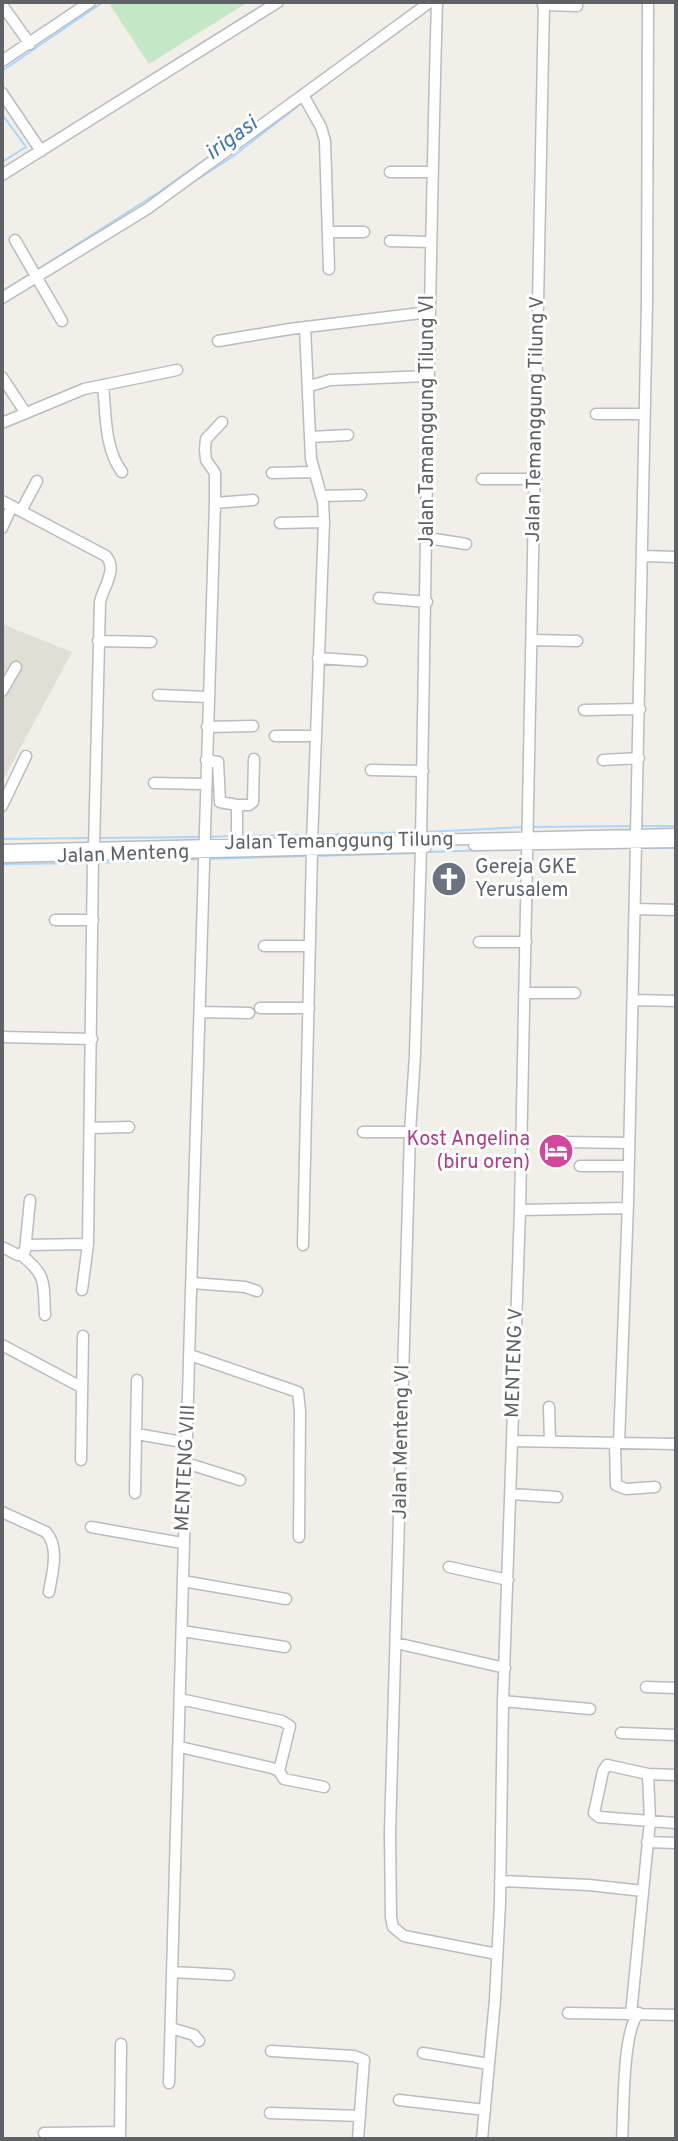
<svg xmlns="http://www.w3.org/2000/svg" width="678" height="2141" font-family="Overpass,sans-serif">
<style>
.education{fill:#e1ded5}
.green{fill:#c4e8c5}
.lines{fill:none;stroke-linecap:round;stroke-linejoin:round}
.stream{stroke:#a9d7ff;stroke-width:2}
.minor-casing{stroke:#b9bcc1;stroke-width:13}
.minor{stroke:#fff;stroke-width:10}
.labels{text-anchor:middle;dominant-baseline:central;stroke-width:6;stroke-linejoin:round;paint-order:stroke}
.street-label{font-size:20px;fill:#5e6267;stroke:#fff}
.worship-label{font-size:20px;fill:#5b616d;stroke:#fff;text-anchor:start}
.hotel-label{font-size:20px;fill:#b23c85;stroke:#fff;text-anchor:end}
.water-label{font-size:22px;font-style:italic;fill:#4376b3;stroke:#fff}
</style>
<rect width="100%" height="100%" fill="#f1efe7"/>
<path class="education" d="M2,624L72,652L2,782Z"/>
<path class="green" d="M112,2H248L149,64L110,5Z"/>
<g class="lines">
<path class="stream" d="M2,71L103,2
M310,97L336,77
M2,114L26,147L2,162
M184,188L232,157L302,103
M37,270L159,192L244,132
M43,279L78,257
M2,291L32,273
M2,304L35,284
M639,826H676
M531,827L633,826
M427,832L525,827
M315,835L417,832
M243,836L309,835
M207,837L233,836
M99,838L201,837
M2,839L89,838
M639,848H676
M531,849L633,848
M427,852L525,849
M315,856L417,853
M207,859L309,856
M95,863L201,859
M2,864L89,863"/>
<defs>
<path id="minor" d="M2,5L30,44
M543,5L577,6
M2,61L90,2
M2,93L41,151
M303,95L321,127L325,141L329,269
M390,172H432
M2,175L278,2
M328,232H364
M15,240L62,321
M390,241L430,242
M2,298L147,209L430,2
M305,327L311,459L323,502L324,522L312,843
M218,341L290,329L429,312
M2,377L25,412
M103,385C106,413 104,448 122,472
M310,386L330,380L427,376
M596,414H645
M2,423L84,389L177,370
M311,437L348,435
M272,473L314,472
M482,479H536
M321,496L361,495
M2,501L106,556C118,570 103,587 100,602L94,848
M215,503L253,500
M21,511L37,481
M280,523L324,522
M2,528L12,506
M428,538L466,544
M643,556L676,557
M379,598L427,602
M532,640L577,641
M98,641L151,642
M318,658L362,661
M2,691L16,667
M158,695L208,697
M584,710L640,709
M207,727L253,726
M275,736H315
M206,760L218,762L220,802L237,805V844
M603,760L639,758
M371,770L423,771
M154,783L205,784
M237,805H249L253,802L254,759
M2,806L26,756
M636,834L647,303L648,2
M421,840C426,560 429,281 437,2
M474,845L676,842
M421,847L415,1055L410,1132L390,1833L391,1917L393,1927L404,1936L497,1954
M2,850L676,834
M2,857L426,847
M635,909L676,910
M55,920H93
M479,942H526
M264,946H310
M524,993H575
M633,1000L676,1001
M260,1008H309
M200,1012L249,1013
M2,1037L92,1039
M91,1128L129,1127
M363,1132H410
M563,1142L629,1143
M580,1166H628
M520,1210L628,1208
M27,1245L88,1244
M303,1245L312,850
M2,1247L18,1255L25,1251L30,1200
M20,1254C48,1276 43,1282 45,1315
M192,1283L245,1287L257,1291
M82,1290L88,1244L93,856
M2,1345L81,1387
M190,1355L298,1392L300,1411L299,1537
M549,1407L550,1442
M137,1434L188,1443
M513,1441L676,1444
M615,1443L616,1485L626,1489L655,1487
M619,1443L628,1203L636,843
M81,1460L83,1336
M186,1463L240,1480
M135,1493L137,1380
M511,1494L557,1497
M2,1512L46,1532C60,1547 52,1574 49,1592
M91,1527L182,1543
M449,1567L508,1580
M183,1581L286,1599
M182,1631L285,1647
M396,1643L505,1668
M646,1687L676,1688
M180,1699L282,1721L290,1726L279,1771
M503,1701L590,1709
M621,1733L676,1735
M180,1747L272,1768L279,1771L284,1779L324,1787
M648,1774L650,1821L631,2014L676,2015
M676,1775L648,1774L607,1765L603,1771L594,1813L599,1817L676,1823
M647,1842L676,1843
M500,1881L589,1885L643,1891
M172,1972L229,1975
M568,2013L631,2014
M171,2028L194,2035L199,2041
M271,2051L354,2056L364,2060L358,2139
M423,2053L489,2064
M169,2083C184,1556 197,1030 215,503V473L206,460L205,449L206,439L222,422
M399,2100L485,2110
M270,2113L360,2116
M44,2133L120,2132
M120,2139L121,2044
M482,2139L495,2000L500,1903L503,1701L520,1210L544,2
M622,2139C624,2113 622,2030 639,2013"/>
</defs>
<use href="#minor" class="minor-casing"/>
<use href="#minor" class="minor"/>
</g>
<defs>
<symbol id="church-disc" viewBox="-11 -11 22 22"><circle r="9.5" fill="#6b7280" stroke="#fff"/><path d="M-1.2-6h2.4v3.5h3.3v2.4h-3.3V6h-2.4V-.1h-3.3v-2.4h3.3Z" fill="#fff"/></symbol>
<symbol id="hotel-disc" viewBox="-11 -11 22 22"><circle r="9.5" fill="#d1479c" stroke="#fff"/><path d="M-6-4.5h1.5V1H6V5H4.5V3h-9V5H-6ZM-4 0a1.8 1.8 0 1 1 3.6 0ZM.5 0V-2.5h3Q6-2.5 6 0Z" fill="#fff"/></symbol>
</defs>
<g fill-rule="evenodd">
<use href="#church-disc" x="429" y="859" width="40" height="40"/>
<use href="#hotel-disc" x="536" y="1131" width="40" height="40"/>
</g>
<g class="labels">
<g class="street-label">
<text transform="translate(536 419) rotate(-89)">Jalan Temanggung Tilung V</text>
<text transform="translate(428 421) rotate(-90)">Jalan Tamanggung Tilung VI</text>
<text transform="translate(339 842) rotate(-1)">Jalan Temanggung Tilung</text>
<text transform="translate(123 855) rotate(-2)">Jalan Menteng</text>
<text transform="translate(515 1363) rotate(-88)">MENTENG V</text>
<text transform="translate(402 1442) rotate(-89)">Jalan Menteng VI</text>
<text transform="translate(186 1468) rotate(-87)">MENTENG VIII</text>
</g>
<g class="worship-label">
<text x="475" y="868">Gereja GKE<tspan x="475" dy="23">Yerusalem</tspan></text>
</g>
<g class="hotel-label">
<text x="530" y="1140">Kost Angelina<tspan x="530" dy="23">(biru oren)</tspan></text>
</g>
<g class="water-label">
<text transform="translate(232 139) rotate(-36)">irigasi</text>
</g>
</g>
<rect width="678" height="2141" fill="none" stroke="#5e6267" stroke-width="8"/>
</svg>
